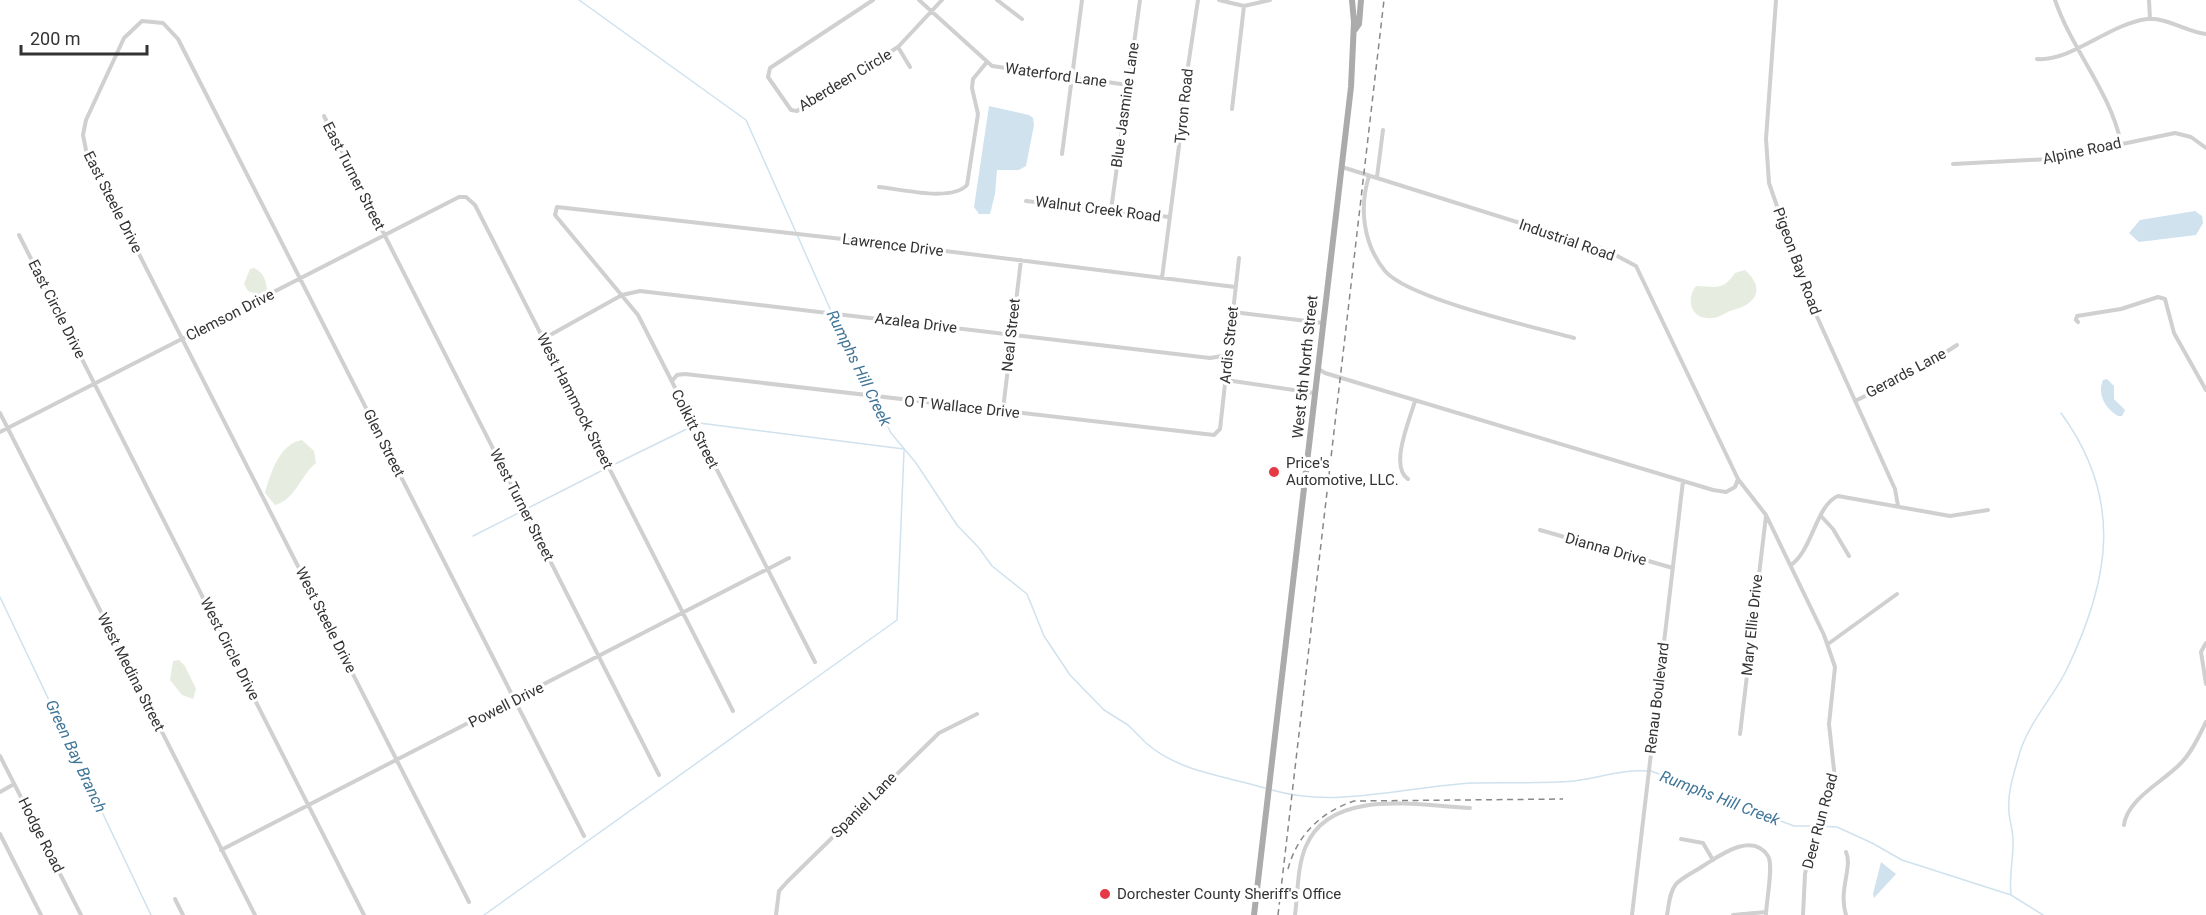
<svg xmlns="http://www.w3.org/2000/svg" width="2206" height="915" font-family="Roboto,sans-serif">
<style>
.green{fill:#e6ecdf}
.water{fill:#cfe2ee}
.lines{fill:none;stroke-linecap:round;stroke-linejoin:round}
.stream{stroke:#cfe2ee;stroke-width:1.5}
.street{stroke:#d0d0d0;stroke-width:4}
.primary{stroke:#ababab;stroke-width:6}
.rail{stroke:#888;stroke-width:1.5;stroke-dasharray:6 4.5;stroke-linecap:butt}
.poi-dot{fill:#e63946;stroke:#fff;stroke-width:2}
.labels{text-anchor:middle;dominant-baseline:central;stroke-width:6;stroke-linejoin:round;paint-order:stroke}
.street-label{font-size:15px;fill:#333;stroke:#fff}
.poi-label{font-size:15px;fill:#333;stroke:#fff;text-anchor:start}
.water-label{font-size:16px;font-style:italic;fill:#3f7597;stroke:#fff}
</style>
<rect width="100%" height="100%" fill="#fff"/>
<path class="green" d="M254,268C265,273 266,282 268,293L264,297L248,291L244,284L250,269Z
M1745,270C1766,289 1756,304 1733,310C1723,313 1717,320 1706,318C1689,316 1687,297 1696,286C1716,286 1722,292 1735,273Z
M302,440L314,451L316,463C300,476 296,499 275,505L265,493C270,474 280,443 302,440Z
M179,660L185,666L196,689L193,699L182,695L170,680L173,661Z"/>
<path class="water" d="M989,106L1029,115L1033,118L1034,125L1026,166L1019,170H997L995,194L990,214H979L974,207Z
M2195,211L2202,216L2203,223L2196,235L2139,242L2129,233L2140,220Z
M2107,379L2114,386V399L2125,410L2122,416H2118C2105,408 2097,395 2103,380Z
M1881,862L1896,874L1874,898L1873,894Z"/>
<g class="lines">
<path class="stream" d="M579,0L746,120L835,320L891,433L916,463L957,525L979,548L992,566L1027,594L1044,636L1070,675L1104,710L1128,725L1145,742
M611,466L699,423L904,449
M473,536L607,468
M0,597L151,915
M1146,743C1179,772 1225,776 1265,788
M1651,771L1794,826H1813
M1272,790C1336,809 1409,786 1473,783C1507,782 1540,784 1574,781C1599,778 1622,769 1647,771
M1818,826L1837,827L1872,843L1902,860L2011,895L2043,915
M2011,894C2009,877 2013,861 2013,844C2014,834 2010,823 2009,813C2007,792 2014,774 2019,755C2028,723 2052,699 2066,671C2110,580 2124,499 2061,413
M484,915L897,620L904,451"/>
<path class="street" d="M873,0L770,68L768,77L791,110L797,111L898,47L942,0
M919,0L992,66L1128,85
M997,0L1022,19
M1219,0L1244,6L1270,0
M1776,0L1766,139L1769,183L1809,299L1895,489L1898,506
M2055,0C2072,50 2110,91 2121,143
M2149,0L2150,19
M898,47L910,67
M2037,59C2071,62 2109,24 2147,19C2166,17 2187,32 2206,34
M1232,109L1244,6
M324,116L659,775
M1062,154L1082,0
M1953,164L2050,159L2175,133L2191,137L2206,148
M1369,176C1359,208 1363,244 1385,271C1409,299 1534,327 1574,338
M1377,177L1383,130
M879,187C901,189 951,202 967,185L978,114L972,88L973,79L987,62
M1026,201L1169,217
M1111,210L1140,0
M19,235L364,915
M1162,278L1179,146L1181,113L1198,0
M1233,312L1323,323
M2078,322L2076,320L2077,316L2121,309L2158,297L2165,299L2174,333L2206,390
M543,339L622,295L640,291L1210,358L1229,355
M1317,368L1325,373L1713,490L1726,492L1735,487L1738,479L1636,266L1606,250L1342,167
M1226,380L1314,393
M672,381L677,375L685,374L1214,435L1220,429L1239,258
M1855,401L1920,369L1957,345
M1005,411L1004,401L1021,260
M0,413L255,915
M0,432L459,197H466L475,205L733,711
M1408,479C1389,466 1410,419 1415,401
M1738,479L1766,515L1824,635L1835,667L1829,724L1835,779L1818,817L1805,874L1803,915
M1821,516L1833,529L1849,556
M1540,530L1673,568
M1791,565C1813,549 1816,505 1838,496L1950,516L1988,510
M2206,643L2201,652L2206,684
M1828,644L1897,594
M815,662L638,315L555,215L557,207L905,246L1235,287
M1740,734L1766,516
M0,756L81,915
M0,792L14,784
M2124,825C2127,799 2163,782 2181,763C2192,752 2199,736 2206,722
M0,834L41,915
M1681,839L1703,843L1713,860
M221,850L789,558
M175,899L183,915
M469,902L86,150L83,135L86,120L124,38L142,21L163,23L178,39L584,836
M776,915L779,891L788,881L939,733L977,714
M1295,915C1298,894 1297,866 1306,846C1331,787 1419,806 1470,808
M1632,915L1683,481
M1667,915C1669,905 1669,893 1676,884C1683,877 1694,872 1703,866C1719,856 1752,831 1768,856C1774,865 1766,902 1766,915
M1733,915L1766,912
M1846,915C1838,890 1853,867 1846,852"/>
<path class="primary" d="M1354,31L1359,24L1361,0
M1254,915L1351,87L1354,22L1352,0"/>
<path class="rail" d="M1288,869C1297,835 1321,812 1354,801L1563,799
M1278,915L1384,0"/>
</g>
<g class="poi-dot">
<circle cx="1274" cy="472" r="6"/>
<circle cx="1105" cy="894" r="6"/>
</g>
<g class="labels">
<g class="street-label">
<text transform="translate(1056 75) rotate(8)">Waterford Lane</text>
<text transform="translate(845 80) rotate(-31)">Aberdeen Circle</text>
<text transform="translate(1125 105) rotate(-82)">Blue Jasmine Lane</text>
<text transform="translate(1184 106) rotate(-84)">Tyron Road</text>
<text transform="translate(2082 151) rotate(-12)">Alpine Road</text>
<text transform="translate(354 176) rotate(63)">East Turner Street</text>
<text transform="translate(113 202) rotate(63)">East Steele Drive</text>
<text transform="translate(1098 209) rotate(7)">Walnut Creek Road</text>
<text transform="translate(1567 240) rotate(19)">Industrial Road</text>
<text transform="translate(893 245) rotate(7)">Lawrence Drive</text>
<text transform="translate(1797 261) rotate(70)">Pigeon Bay Road</text>
<text transform="translate(57 309) rotate(63)">East Circle Drive</text>
<text transform="translate(230 315) rotate(-27)">Clemson Drive</text>
<text transform="translate(916 323) rotate(7)">Azalea Drive</text>
<text transform="translate(1011 335) rotate(-84)">Neal Street</text>
<text transform="translate(1229 345) rotate(-84)">Ardis Street</text>
<text transform="translate(1305 367) rotate(-84)">West 5th North Street</text>
<text transform="translate(1906 373) rotate(-28)">Gerards Lane</text>
<text transform="translate(575 401) rotate(63)">West Hammock Street</text>
<text transform="translate(962 407) rotate(6)">O T Wallace Drive</text>
<text transform="translate(695 429) rotate(63)">Colkitt Street</text>
<text transform="translate(384 443) rotate(63)">Glen Street</text>
<text transform="translate(522 505) rotate(63)">West Turner Street</text>
<text transform="translate(1606 549) rotate(16)">Dianna Drive</text>
<text transform="translate(326 620) rotate(63)">West Steele Drive</text>
<text transform="translate(1752 625) rotate(-84)">Mary Ellie Drive</text>
<text transform="translate(230 649) rotate(63)">West Circle Drive</text>
<text transform="translate(131 672) rotate(63)">West Medina Street</text>
<text transform="translate(1657 698) rotate(-83)">Renau Boulevard</text>
<text transform="translate(506 705) rotate(-27)">Powell Drive</text>
<text transform="translate(864 805) rotate(-45)">Spaniel Lane</text>
<text transform="translate(1820 821) rotate(-75)">Deer Run Road</text>
<text transform="translate(41 835) rotate(63)">Hodge Road</text>
</g>
<g class="poi-label">
<text x="1286" y="463">Price's<tspan x="1286" dy="17">Automotive, LLC.</tspan></text>
<text x="1117" y="894">Dorchester County Sheriff's Office</text>
</g>
<g class="water-label">
<text transform="translate(859 368) rotate(64)">Rumphs Hill Creek</text>
<text transform="translate(76 756) rotate(65)">Green Bay Branch</text>
<text transform="translate(1720 798) rotate(21)">Rumphs Hill Creek</text>
</g>
</g>
<path d="M21 45v9h126v-9" fill="none" stroke="#333333" stroke-width="3"/>
<text x="30" y="45" font-size="18" fill="#333333" stroke="#ffffff" stroke-width="4.5" paint-order="stroke">200 m</text>
</svg>
